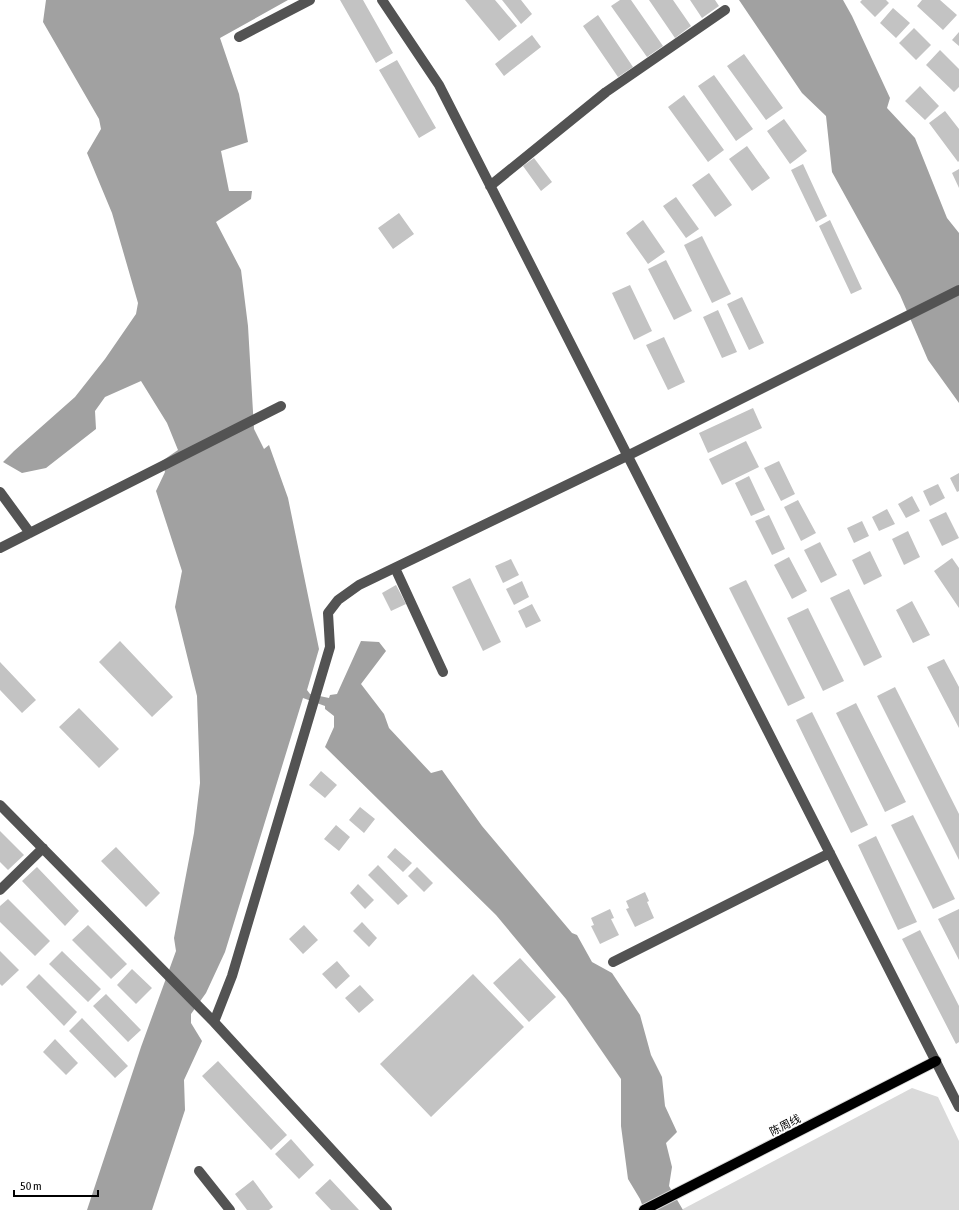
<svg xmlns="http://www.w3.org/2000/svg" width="959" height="1210" font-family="'Asap Condensed','Noto Sans SC',sans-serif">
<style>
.green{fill:#dadada}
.water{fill:#a1a1a1}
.building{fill:#c3c3c3}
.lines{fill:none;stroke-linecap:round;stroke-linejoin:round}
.major-casing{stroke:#dbdbdb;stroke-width:12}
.minor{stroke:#535353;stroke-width:10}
.major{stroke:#000;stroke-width:10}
.labels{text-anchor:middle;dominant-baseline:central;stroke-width:3.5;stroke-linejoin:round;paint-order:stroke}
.street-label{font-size:11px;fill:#000;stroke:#fff}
</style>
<rect width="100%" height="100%" fill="#fff"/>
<path class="green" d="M912,1088L938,1097L959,1141V1210H683V1209Z"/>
<path class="water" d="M46,0H288L220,38L239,94L248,142L221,151L229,191H252L251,199L216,222L241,270L248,326L254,429L264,449L269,445L288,498L319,649L307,690L310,694L329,698L330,695L337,694L361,641L379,642L386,651L361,684L384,714L389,728L431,773L442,770L482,826L572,933L577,935L592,962L612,973L640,1015L651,1055L662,1077L665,1106L677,1132L666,1143L672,1167L669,1186L683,1210H644L640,1199L628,1179L621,1126V1079L566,999L496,915L325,747L334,727V716L325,709V706L303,698L225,952L206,993L191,1014V1023L202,1041L184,1080L185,1110L152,1210H87L141,1047L176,951L174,938L194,833L200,783L197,696L175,607L182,571L156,491L165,472L162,461L178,450L167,423L141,381L105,397L95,411L96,429L46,468L22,473L3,462L14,451L75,397L105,359L136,314L138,303L112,213L87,153L101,129L99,119L43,22Z
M739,0H843L852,16L890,98L887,108L915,138L947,218L959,233V403L928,360L900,295L832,172L826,116L802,93Z"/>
<path class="building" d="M340,0H363L393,53L376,63Z
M465,0H495L517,26L499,41Z
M502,0H521L532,14L521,24Z
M620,0H631L663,46L647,57L611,6Z
M649,0H673L691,26L675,38Z
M690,0H715L719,6L702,18Z
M862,0H886L889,3L875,17L860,2Z
M922,0H940L957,15L943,30L917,6Z
M893,8L910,23L896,38L880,23Z
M598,15L633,67L618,77L583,26Z
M914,28L931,45L916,60L899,43Z
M959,32V46L952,40Z
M532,35L541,47L504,76L495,64Z
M940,50L959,69V87L954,92L926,65Z
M744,54L783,108L766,120L727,66Z
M397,60L436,128L419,138L379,70Z
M714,75L753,129L736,141L698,86Z
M920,86L939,106L925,120L905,101Z
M684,95L724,150L708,162L668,107Z
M945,111L959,129V161L958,162L929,123Z
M784,119L807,151L790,164L767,131Z
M747,146L770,178L752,191L729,159Z
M534,158L552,182L541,191L523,166Z
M803,164L827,216L816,222L791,170Z
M959,169V188L952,173Z
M709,173L732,205L715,217L692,185Z
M676,197L699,229L686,238L663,206Z
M399,213L414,234L393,249L378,228Z
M643,220L665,252L648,264L626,233Z
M830,220L862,289L851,294L819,226Z
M702,236L731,294L712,303L684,245Z
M666,260L692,311L674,320L648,269Z
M630,285L652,331L634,340L612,293Z
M742,297L764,343L749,350L727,304Z
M718,310L737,352L722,358L703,317Z
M664,337L685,382L668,390L646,345Z
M753,408L762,428L708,453L699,433Z
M746,441L759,467L722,485L709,459Z
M779,461L795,494L781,501L764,468Z
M959,473V491L957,492L950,478Z
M749,476L765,510L751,516L735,483Z
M938,484L945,498L930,506L923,491Z
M912,496L920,511L906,518L898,504Z
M798,500L816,533L801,541L784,507Z
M887,509L895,524L879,531L872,517Z
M946,512L959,538L942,546L929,520Z
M769,515L785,549L772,555L755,521Z
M862,521L869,536L854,543L847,528Z
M908,531L920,557L904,565L892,539Z
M820,542L837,575L821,583L804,550Z
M870,551L882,576L864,585L852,560Z
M789,557L807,591L792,599L774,565Z
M952,558L959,568V608L934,571Z
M511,559L519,575L503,583L495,566Z
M470,578L501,642L483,651L452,587Z
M746,580L805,698L788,706L729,588Z
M522,581L529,597L514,605L506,589Z
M396,585L406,604L391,611L382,593Z
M849,589L882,657L864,666L830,598Z
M912,601L930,635L913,643L896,610Z
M532,604L541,621L526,628L518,611Z
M808,608L844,681L823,691L787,618Z
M120,641L173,697L152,717L99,662Z
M944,659L959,687V728L927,667Z
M0,662L36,700L22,713L0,690Z
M895,687L959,814V860L877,696Z
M856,703L906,802L885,812L836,713Z
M79,708L119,749L99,768L59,727Z
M812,712L868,825L851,833L796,720Z
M321,771L337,785L325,798L309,785Z
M360,807L375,819L364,833L349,820Z
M913,815L955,899L933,909L891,825Z
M336,825L350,837L339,851L324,839Z
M0,831L24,855L8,870L0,862Z
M876,836L917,922L898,930L858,845Z
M116,847L160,893L146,907L101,861Z
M395,848L412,863L403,872L387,857Z
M378,865L408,896L398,905L368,875Z
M37,867L79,911L65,926L22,881Z
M417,867L433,883L424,892L408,876Z
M358,884L374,900L365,909L350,893Z
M645,892L649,901L647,902L654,918L635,927L626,909L629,908L626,901Z
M8,899L50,941L35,956L0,922V906Z
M610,909L614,918L611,919L619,935L600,944L591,926L594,925L591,918Z
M959,909V960L938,919Z
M362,922L377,938L369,947L353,931Z
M88,925L127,964L111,979L72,940Z
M304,925L318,940L303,954L289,939Z
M920,930L959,1006V1042L956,1044L902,939Z
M0,951L19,970L2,986L0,984Z
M62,951L101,989L88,1002L49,964Z
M520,958L556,997L529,1022L493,983Z
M337,961L350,976L336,989L322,974Z
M132,969L152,988L136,1004L117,985Z
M39,974L77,1012L64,1026L26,987Z
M473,974L524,1027L431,1117L380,1064Z
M360,985L374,1000L359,1013L345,998Z
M106,994L141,1030L128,1042L93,1006Z
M82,1018L128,1066L115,1078L69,1031Z
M55,1039L78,1063L66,1075L43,1052Z
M218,1061L287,1135L271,1150L202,1076Z
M291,1139L314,1165L299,1179L275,1154Z
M330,1179L359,1210H331L315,1193Z
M253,1180L273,1207L269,1210H247L235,1194Z"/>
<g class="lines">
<defs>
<path id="major" d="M644,1210L936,1061"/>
</defs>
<use href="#major" class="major-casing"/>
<path class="minor" d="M382,0L439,85L959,1107
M239,37L310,0
M490,186L606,92L725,10
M0,492L30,533
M0,548L281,406
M395,568L443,672
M0,805L214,1022L387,1210
M0,890L43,848
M613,962L830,853
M214,1022L232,976L330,647L328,613L338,600L359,585L627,456L959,290
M199,1171L230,1210"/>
<use href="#major" class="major"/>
</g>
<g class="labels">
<g class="street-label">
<text transform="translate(785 1125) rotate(-27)">陈周线</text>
</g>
</g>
<path d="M14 1190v6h84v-6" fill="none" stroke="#000000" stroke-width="2"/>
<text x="20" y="1190" font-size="12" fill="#000000" stroke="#ffffff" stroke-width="3" paint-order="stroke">50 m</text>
</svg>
